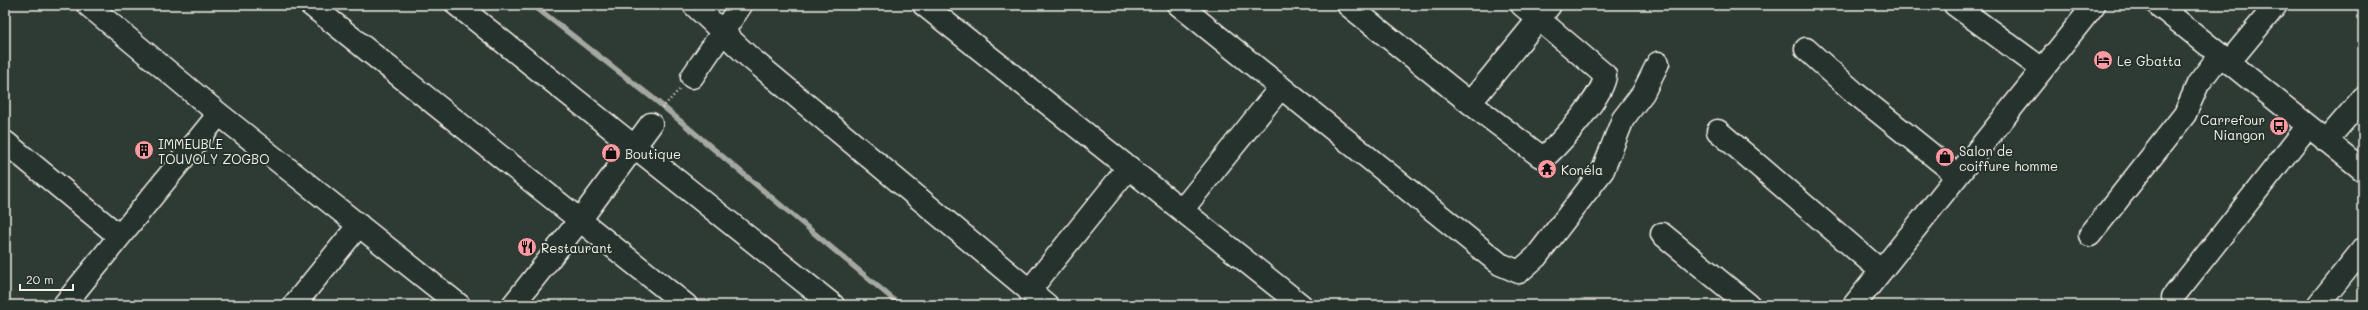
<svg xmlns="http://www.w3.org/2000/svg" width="2368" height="310" font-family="Mali,sans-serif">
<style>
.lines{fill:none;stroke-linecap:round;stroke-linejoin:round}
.stream{stroke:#a4a8a0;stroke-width:5.5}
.minor-casing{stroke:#f4f1e8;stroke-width:25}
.path{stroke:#f4f1e8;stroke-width:2.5;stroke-dasharray:1 3;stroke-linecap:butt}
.minor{stroke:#26332d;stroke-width:22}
.labels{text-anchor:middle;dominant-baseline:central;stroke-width:4;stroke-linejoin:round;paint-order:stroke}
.poi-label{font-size:13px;fill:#f4f1e8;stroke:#26332d;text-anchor:start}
</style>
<rect width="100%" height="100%" fill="#2e3b34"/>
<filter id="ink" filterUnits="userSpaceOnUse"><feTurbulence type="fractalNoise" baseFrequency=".025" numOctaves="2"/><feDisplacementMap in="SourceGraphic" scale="8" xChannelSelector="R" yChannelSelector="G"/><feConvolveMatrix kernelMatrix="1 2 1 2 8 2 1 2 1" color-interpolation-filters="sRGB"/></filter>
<g filter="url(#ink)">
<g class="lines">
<path class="stream" d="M533,5L654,99L900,305"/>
<defs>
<path id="minor" d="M88,5L219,114L459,305
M311,5L686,305
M457,5L833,305
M694,5L748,56L1047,305
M924,5L1301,305
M1179,5L1500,264L1519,272L1536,257L1603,170L1623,119L1643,93L1658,63
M1348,5L1470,103L1540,156H1546C1561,142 1605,94 1605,75L1522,5
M1955,5L2042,69
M2158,5L2363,170
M1806,49L1855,93L1957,175
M2229,62L2276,5
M692,77L741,5
M1470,103L1550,5
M1718,131L1881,271
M2326,141L2363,98
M5,142L119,236
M1182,210L1281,87
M1662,234L1749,305
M2090,235L2185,114L2198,84L2220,55
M1029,291L1129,167
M2173,297L2308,126
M64,305L219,114
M294,305L359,225
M513,305L580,220L651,124
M1854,305L2094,5
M2318,305L2363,249"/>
</defs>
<use href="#minor" class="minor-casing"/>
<path class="path" d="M662,108L679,90"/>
<use href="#minor" class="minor"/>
</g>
</g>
<defs>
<symbol id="hotel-disc" viewBox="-11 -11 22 22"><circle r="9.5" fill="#ff9aa2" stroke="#26332d"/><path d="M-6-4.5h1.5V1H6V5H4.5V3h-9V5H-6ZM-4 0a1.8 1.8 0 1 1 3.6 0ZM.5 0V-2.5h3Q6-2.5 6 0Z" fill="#111"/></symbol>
<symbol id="bus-disc" viewBox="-11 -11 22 22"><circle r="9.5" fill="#ff9aa2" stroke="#26332d"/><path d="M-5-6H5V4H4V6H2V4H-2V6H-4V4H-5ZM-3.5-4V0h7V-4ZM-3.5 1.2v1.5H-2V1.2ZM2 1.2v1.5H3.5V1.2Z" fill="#111"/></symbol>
<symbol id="building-disc" viewBox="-11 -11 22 22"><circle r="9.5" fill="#ff9aa2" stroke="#26332d"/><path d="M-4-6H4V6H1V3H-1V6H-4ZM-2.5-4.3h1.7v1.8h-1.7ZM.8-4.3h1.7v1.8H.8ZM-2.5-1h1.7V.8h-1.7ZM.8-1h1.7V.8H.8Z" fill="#111"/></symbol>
<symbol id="shop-disc" viewBox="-11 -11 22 22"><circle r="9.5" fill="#ff9aa2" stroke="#26332d"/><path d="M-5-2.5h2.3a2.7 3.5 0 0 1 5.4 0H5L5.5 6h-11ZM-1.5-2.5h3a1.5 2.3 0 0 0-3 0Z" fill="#111"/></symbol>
<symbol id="temple-disc" viewBox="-11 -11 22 22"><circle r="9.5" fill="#ff9aa2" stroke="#26332d"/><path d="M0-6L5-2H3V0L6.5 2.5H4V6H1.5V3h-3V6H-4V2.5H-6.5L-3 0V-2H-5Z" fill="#111"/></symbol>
<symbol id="restaurant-disc" viewBox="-11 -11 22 22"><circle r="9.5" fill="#ff9aa2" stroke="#26332d"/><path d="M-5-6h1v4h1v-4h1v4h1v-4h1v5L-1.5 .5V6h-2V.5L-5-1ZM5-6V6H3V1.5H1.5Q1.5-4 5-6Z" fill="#111"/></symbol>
</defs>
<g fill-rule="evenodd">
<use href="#hotel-disc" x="2092" y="49" width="22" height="22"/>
<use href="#bus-disc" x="2268" y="115" width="22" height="22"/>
<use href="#building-disc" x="133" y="139" width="22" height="22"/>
<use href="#shop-disc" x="600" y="142" width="22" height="22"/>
<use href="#shop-disc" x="1934" y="146" width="22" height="22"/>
<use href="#temple-disc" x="1536" y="158" width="22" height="22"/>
<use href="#restaurant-disc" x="516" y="236" width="22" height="22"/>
</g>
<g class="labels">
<g class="poi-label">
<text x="2117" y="60">Le Gbatta</text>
<text x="2265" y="119" text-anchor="end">Carrefour<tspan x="2265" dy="15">Niangon</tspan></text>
<text x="158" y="143">IMMEUBLE<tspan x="158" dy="15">TOUVOLY ZOGBO</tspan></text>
<text x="1959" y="150">Salon de<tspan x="1959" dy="15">coiffure homme</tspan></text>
<text x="625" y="153">Boutique</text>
<text x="1561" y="169">Konéla</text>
<text x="541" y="247">Restaurant</text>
</g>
</g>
<rect width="2368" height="310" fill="none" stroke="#26332d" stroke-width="20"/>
<rect x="10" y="10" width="2348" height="290" fill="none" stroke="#f4f1e8" stroke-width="1.5" filter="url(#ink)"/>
<path d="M20 284v6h53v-6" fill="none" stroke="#f4f1e8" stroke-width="2"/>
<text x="26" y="284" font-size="12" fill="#f4f1e8" stroke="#26332d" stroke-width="3" paint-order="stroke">20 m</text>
</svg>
